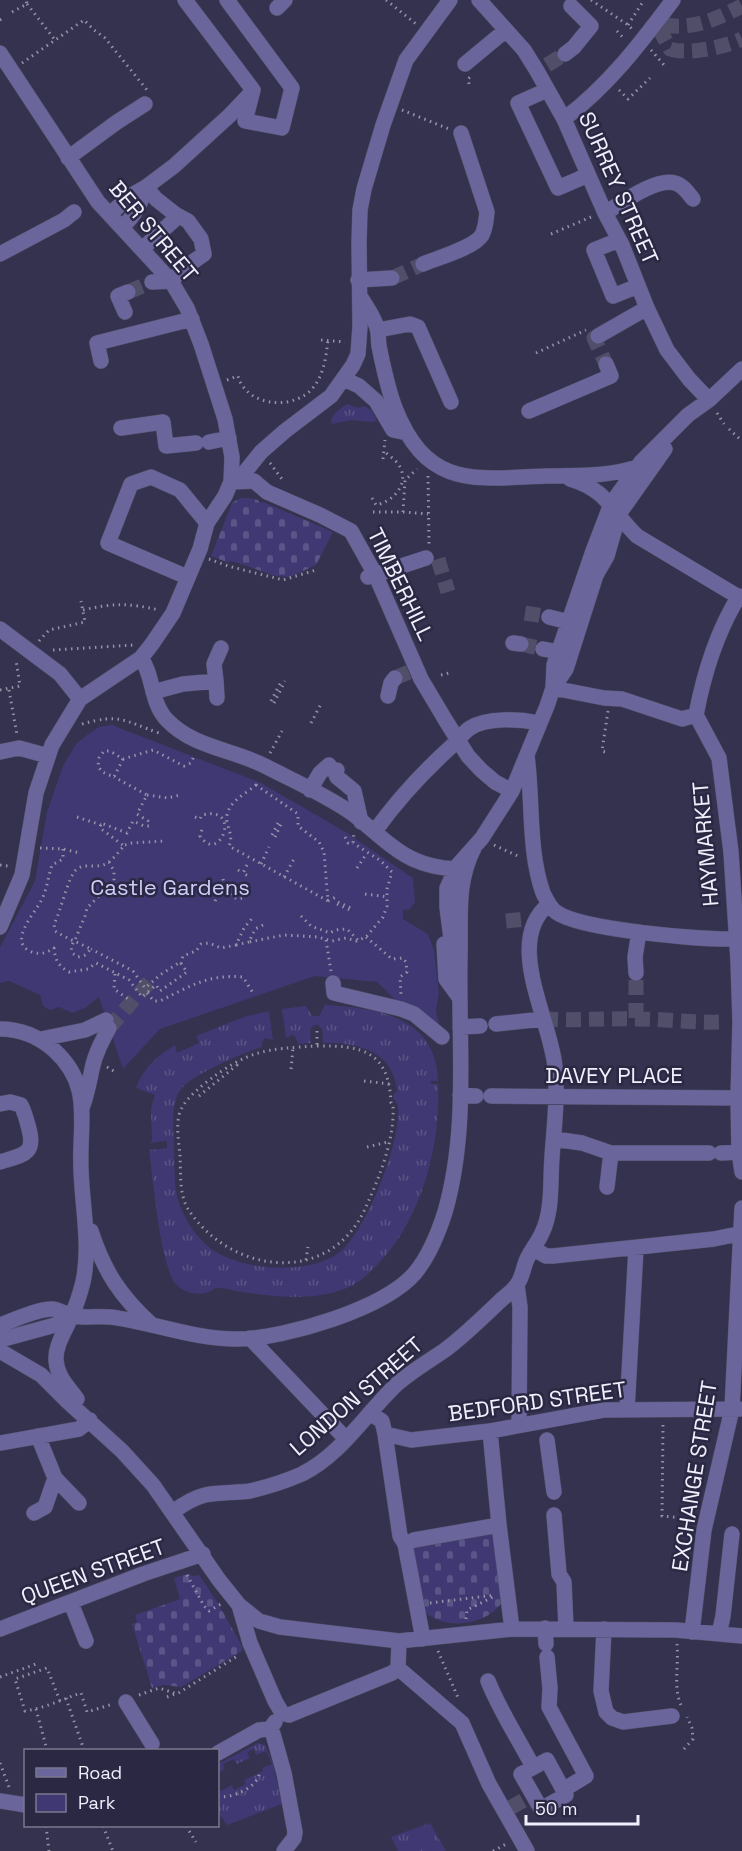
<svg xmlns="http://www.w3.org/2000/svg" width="742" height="1851" font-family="'Space Grotesk',sans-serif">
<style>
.grass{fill:url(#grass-tufts)}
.cemetery{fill:url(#cemetery-stones)}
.green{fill:#3f3872}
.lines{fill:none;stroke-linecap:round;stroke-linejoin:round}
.minor-tunnel{stroke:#504e68;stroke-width:15;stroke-dasharray:15 8;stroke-linecap:butt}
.minor-casing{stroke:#52506a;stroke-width:16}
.path{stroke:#9493a7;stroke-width:3;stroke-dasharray:1.5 4.5;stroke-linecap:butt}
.minor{stroke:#6a669b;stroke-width:15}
.labels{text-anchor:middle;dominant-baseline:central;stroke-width:5;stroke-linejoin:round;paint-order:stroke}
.street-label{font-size:22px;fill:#efeffd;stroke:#2a2843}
.park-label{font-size:22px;fill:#cdccf8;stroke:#2a2843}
</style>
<defs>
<pattern id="grass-tufts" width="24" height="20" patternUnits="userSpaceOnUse" patternTransform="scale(1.5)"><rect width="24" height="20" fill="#3f3872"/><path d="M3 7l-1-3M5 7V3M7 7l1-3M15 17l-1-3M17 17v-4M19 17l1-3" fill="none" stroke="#5b5587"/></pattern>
<pattern id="cemetery-stones" width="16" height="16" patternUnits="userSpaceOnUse" patternTransform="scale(1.5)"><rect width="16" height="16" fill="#3f3872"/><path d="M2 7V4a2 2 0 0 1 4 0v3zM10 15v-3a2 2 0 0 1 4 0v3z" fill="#5b5587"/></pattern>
</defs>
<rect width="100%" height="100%" fill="#34324e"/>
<path class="grass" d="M347,404L358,408L365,406L372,411L377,421L371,422L351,420L332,424L331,419L336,412Z
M325,1005C377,1008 436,1016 438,1081H431V1084H438C441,1146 421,1221 377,1265C367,1275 357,1285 344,1289C310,1302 270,1296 235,1291C230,1290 222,1287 217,1288C214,1288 212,1291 209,1292C197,1296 184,1293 176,1284C160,1266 153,1178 149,1150L167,1148V1141L150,1143L152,1140L151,1108L155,1095L136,1088C143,1068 157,1056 175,1045L177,1053L199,1043L196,1036L244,1017L269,1011L273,1040L265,1038L262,1042V1047C241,1054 201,1071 185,1085C180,1089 177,1095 176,1100C171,1116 174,1134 174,1150C175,1169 173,1191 181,1208C187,1223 198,1239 210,1248C241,1271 309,1276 340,1252C367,1229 401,1142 398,1107C397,1101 394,1102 393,1095L397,1091C394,1051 357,1042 323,1043L322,1029L318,1025H314L310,1030L311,1043L298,1044L296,1038L293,1035L286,1038L282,1009L306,1006L312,1016H319Z
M258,1743L265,1745L273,1764L282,1804L227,1825L218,1812V1792L232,1785L234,1790L246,1784L244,1780L263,1771L262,1768L272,1764L266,1751L256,1755L254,1749L247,1752L250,1758L237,1764L234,1759L223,1764L225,1769L218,1773V1764Z
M430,1823L446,1851H398L391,1837Z"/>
<path class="cemetery" d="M240,498H249L258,500L260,503L263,502L333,532L316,565L290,577L275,576L238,563L230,561L229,563L211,556L232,503Z
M494,1529L501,1604C485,1625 446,1631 425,1612L412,1547Z
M189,1573L192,1576L199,1575L216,1600L242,1646V1651L181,1687L163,1685L152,1688L132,1624L137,1622L135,1615L180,1599L174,1578Z"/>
<path class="green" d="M112,725L261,783L344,831L413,878L415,902L410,909L403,910V919L428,934L434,950L439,993L436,1011L442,1037L432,1036L377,982L315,976L160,1029L123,1069L99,997L85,1008L72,1013L59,1007L50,1010L43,1006L40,995L9,981L0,983V947L35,881L47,812L63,766L76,744L87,735L99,727Z"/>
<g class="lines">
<path class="minor-tunnel" d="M664,25C694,30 716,19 742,6
M659,28L670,49C688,55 725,47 742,39
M547,65L565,54
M392,278L423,264
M128,292L152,282
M598,336L594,338L606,364
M438,559L448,592
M525,613L549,617
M521,644L543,649
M395,678L409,672
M506,921L526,919
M636,1018V973
M543,1019C574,1021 606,1018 637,1019C666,1019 694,1023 722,1022
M109,1028L150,981
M510,1808L529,1797"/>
<defs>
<path id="minor" d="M185,0L253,90
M227,0L292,88L282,128L245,121L253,90
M479,0L524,50L537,71L564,119L605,213L622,245L647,308L667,350L689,379L709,400
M277,8L285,0
M0,53L98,202L171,281L187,308L201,344L225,419L232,457L231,482L225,496L207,523L200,549L173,613L152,644L141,658L80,699L52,745L36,793L22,875L0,927
M565,54L574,47L591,26L571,6
M465,64L506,30
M547,90L518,103L558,188L588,175
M564,119C608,86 640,44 673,0
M68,158L117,122L145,104
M146,187L156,199L175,214L188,221L201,239L204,254L184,268L171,281L152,282
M605,213C622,203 655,178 675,183C683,185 688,193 693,199
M110,214L130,196L146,187L174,166L229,116L251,93
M122,227C135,216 141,203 146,187
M619,240L594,250L613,296L638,286
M142,249L173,221L175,214
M0,254L64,220L74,212
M423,264C437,258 474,248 482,235C486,227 486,220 487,212L461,133
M358,280L392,278
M360,296C366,306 374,316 377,328C379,334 378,340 379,346C383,366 388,389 395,408C427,489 474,479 546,476C578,475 607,477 637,467
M125,312L118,296L128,292
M378,330L410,324L418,327L451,402
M598,336L647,308
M101,361L97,343L192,319
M344,379L359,386L376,401L393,430L407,433
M529,411L611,376L606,364
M121,428L163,422L166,446L196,443
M209,442L229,438
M570,479C608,490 611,511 637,536L742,599
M231,482L245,472L261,452L285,431L331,396L353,365L358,354L360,326L359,243L360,210L364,189L383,125L406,60L450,0
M231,482L254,481L267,492L320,515L351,531L376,576L421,679L446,721L468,756L481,770L495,782L512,791
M187,577L108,543L131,484L151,477L180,490L207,523
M368,577L426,558
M549,617L569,622
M0,629L60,674L80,699
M513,643L521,644
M543,649L559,652
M141,658C154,676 150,702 167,720C194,748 232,749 265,766C294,781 326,795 353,814C371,828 395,852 415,860C428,866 441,868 455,869
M216,681L214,664L221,648
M553,688L566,669L596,575L607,556L619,514L665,449
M553,688L604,698L622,699L682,719L696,715
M153,692L183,684L216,681L217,698
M388,696L391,683L395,678
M696,715L719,758L731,852L738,961L740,1022L738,1098L739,1152L742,1172
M696,715C704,673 716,633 739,596
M0,752L19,748L48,756
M527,756C533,800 528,851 543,893C546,899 550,908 556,912C580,930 703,940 737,939
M337,770H334L337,777L354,791L361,822
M310,790L320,773L329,765
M375,831C398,799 425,770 454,744C459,739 464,732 470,728C487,717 520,719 539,723
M444,944L446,979L459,997
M453,955L447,907V888L457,866L482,838L512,791L547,706L553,688L554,665L593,551L611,504L641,462L688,415L709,400L742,369
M636,973L635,957L639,932
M333,983L334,993L401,1009L414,1014L442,1037
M496,1024L543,1019
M460,1027L480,1026
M0,1029C21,1029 38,1036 54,1050C93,1085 79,1122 81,1169C82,1207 91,1244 83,1282C80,1294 76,1306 71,1317C66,1330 55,1345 56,1360C57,1377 68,1386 77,1399
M41,1039L85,1030L106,1020
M460,1095L476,1096
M491,1096L742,1098
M0,1104L10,1102L21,1105C25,1113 27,1121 29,1129C36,1155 22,1155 0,1162
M82,1108C87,1095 89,1083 92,1069C95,1054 102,1041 109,1028
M554,1139L582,1143L611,1153H709
M721,1153L742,1152
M607,1187L611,1153
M91,1231C104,1271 120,1296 152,1325
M534,1249L546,1256H553L714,1239L742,1233
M517,1285L520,1307L519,1425
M0,1325C14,1320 37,1309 52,1309C59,1309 66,1315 73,1316C85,1318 98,1316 110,1317C153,1322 195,1340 239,1339C286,1338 384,1309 415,1273C429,1256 438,1234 445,1212C469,1129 458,1040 460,955C461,917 456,883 474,848
M250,1338L346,1439
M0,1340L55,1325L72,1316
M0,1351L41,1375L67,1401L122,1451L153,1485L219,1580L239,1605L250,1643L275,1701L282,1713
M627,1410L636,1248
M371,1414L382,1421L385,1434L400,1536L405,1544L423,1639
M490,1431L499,1525L512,1629
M385,1434L411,1440L490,1431L604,1410L739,1409
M38,1436L55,1478L79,1503
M547,1440L554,1492
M0,1443L79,1429L90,1420
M173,1512C182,1505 193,1498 205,1495C219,1492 235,1493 250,1491C267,1487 286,1481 302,1474C342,1454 366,1413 397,1384C412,1371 429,1361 445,1350C465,1335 482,1318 500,1301C505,1296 512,1292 516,1286C523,1278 523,1266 528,1257C532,1249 538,1242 542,1233C553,1210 550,1183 552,1157C554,1127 558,1098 555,1067C551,1020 503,941 549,904
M34,1513L45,1507L55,1478
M554,1515L559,1574L564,1582L566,1628
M405,1544L414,1540L499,1525
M71,1603L86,1641
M239,1605L259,1621L280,1627L399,1641L512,1629L676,1630L742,1636
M545,1628L546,1644
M0,1629L143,1574L203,1554
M604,1629L601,1691L606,1712L612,1718L623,1722L672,1716
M692,1632L704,1530L732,1409L742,1208
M719,1634L723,1616L732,1534
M547,1657L550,1688L549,1707L586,1776L563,1790
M398,1668L462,1723L489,1784L527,1851
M488,1681C500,1711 518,1738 533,1767
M126,1702L152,1744
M282,1713L289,1715L392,1673L398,1668L399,1641
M270,1729L273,1734L284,1773L295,1832L294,1838L284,1851
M218,1753L259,1730L270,1729L275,1722
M547,1760L566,1795L541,1809L521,1774Z
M0,1801L26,1805"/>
</defs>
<use href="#minor" class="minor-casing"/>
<path class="path" d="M386,0L416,24
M591,0L628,25L633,30
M27,4L55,40
M12,12L27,4L26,0
M0,20L2,19
M628,25L644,0
M617,31L625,40
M651,50L664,65
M22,63L84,20L94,30L105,38L147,90
M469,84L468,79L470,77
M619,90L628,99L650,78
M402,110L449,129
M551,234L591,217
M321,340L345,342
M536,353L586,330
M227,380L238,376C246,406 292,411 312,389C324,375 326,357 328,340
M717,413L724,424
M729,429L742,441
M383,459L385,440
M270,463L284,482
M428,476L429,544
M372,498L376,505C391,502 408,487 401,469C398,461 389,456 384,451
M373,512H403L405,480L417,469
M403,512L428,514
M209,559L228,566L283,580L316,570
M83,610C113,603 129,603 159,610
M39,641L49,630L85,622L81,601
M53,650L133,645
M441,675L449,673
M0,690L20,686L16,660
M9,690L17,735
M271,701L282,680
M274,703L285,681
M608,711L602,751L608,753
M311,723L322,702
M82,724C121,713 124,721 159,733
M270,753L282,731
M123,759L114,777L102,772L98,766L99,758L104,751H110L123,759L153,750L184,766L191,763L194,756
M256,785L298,814V826L319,842L324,852L328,901L229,846C233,837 229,831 227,822C224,804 244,795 256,785Z
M147,795L168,798L180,795
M77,817L101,825
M195,817L200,819L202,815C243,804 220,866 200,836L203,826
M272,835L278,823
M275,837L281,824
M345,837L348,843H353L354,832
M125,845L132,843L165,841
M494,845L520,857
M40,848L63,849L80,853
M63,849V859L52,865C48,877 47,890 41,901C34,914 7,943 32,952C40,955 47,953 54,948C55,961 59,966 69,972L88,969L96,963L129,980L142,997L156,985L160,991L187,972L180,962L160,975L145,988L133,971L91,949
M109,862L114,871V881L87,908L85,916L75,940C71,945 71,948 72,953L78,957L85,955L91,949C79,943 66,938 55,931L54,924C61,911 68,877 76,870C83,863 94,868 103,865C112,862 118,852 124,846L100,828L101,823L127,833L133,821L144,826H149L148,821L137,814L147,795L114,777
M261,864L269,847
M0,865L8,866
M247,865L243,873L248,876
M357,868L367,853
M238,870L243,873
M284,877L294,859
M223,879L226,892L237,899L243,898
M365,894L388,897
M215,901L218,895L216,883
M328,901L338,896
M338,902L351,908
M337,904L350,910
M301,916L311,926L330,933L335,930L347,929L358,940
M263,925L255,929L249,942L284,935L318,937L332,941L346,938L356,941L366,937L383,917L387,906V889L392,872L381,861L353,843
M366,937L392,959L403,958L406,962L407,972L400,977L401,995
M326,940L331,971
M236,945L249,942
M181,964L183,956L196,951L201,944L209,943L221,948L236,945L244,928L254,916
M115,974L114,989L131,1001
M147,993L154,1001H160C190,986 209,974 243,977L253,993
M317,1031V1046
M317,1046C363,1045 389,1052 391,1103L393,1105C395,1140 379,1178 365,1209C329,1287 230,1274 188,1209C179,1194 181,1173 180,1156C179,1143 176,1128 179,1115C183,1101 194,1093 204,1084C248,1050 264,1049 317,1046Z
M107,1067L117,1073
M291,1069L293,1048
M364,1081L390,1084
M199,1096L237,1065L235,1062
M367,1147L388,1142
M306,1260L308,1247
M663,1425L662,1516L693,1519
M187,1575L204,1606L209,1611L221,1604
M430,1603L495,1595
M466,1619L467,1610L493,1597
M677,1644C679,1664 673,1688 681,1705
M438,1651L459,1700
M0,1677L36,1664L35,1661
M139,1695L159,1688L177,1694L239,1655
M167,1697L175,1694
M66,1698L84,1750
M60,1701L47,1668L15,1679L25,1711C45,1708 63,1699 81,1693L87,1712L113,1704
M36,1709L47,1750
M684,1749L693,1739L692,1728L687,1717
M0,1763L9,1787
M218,1796C230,1800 260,1786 259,1773
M46,1826L49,1851
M103,1826L113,1851
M186,1826L196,1842
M493,1851L508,1843"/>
<use href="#minor" class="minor"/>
</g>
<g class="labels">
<g class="street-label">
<text transform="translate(619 188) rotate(66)">SURREY STREET</text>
<text transform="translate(154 231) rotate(50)">BER STREET</text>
<text transform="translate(401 584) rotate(64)">TIMBERHILL</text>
<text transform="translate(705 844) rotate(-95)">HAYMARKET</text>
<text x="614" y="1075">DAVEY PLACE</text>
<text transform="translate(356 1396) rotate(-41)">LONDON STREET</text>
<text transform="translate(537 1401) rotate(-8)">BEDFORD STREET</text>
<text transform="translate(694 1476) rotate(-81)">EXCHANGE STREET</text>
<text transform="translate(93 1571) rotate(-20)">QUEEN STREET</text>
</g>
<g class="park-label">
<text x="170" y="887">Castle Gardens</text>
</g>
</g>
<rect x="24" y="1749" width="195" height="78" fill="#2a2843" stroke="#79788d" stroke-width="1.5"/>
<rect x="36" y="1768" width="30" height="9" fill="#6a669b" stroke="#79788d" stroke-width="1.5"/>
<text x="78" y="1779" font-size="18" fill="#efeffd">Road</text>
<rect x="36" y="1794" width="30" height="18" fill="#3f3872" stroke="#79788d" stroke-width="1.5"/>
<text x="78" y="1809" font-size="18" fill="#efeffd">Park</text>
<path d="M526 1815v9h112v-9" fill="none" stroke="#efeffd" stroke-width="3"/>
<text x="535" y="1815" font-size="18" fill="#efeffd" stroke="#2a2843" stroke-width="4.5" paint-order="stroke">50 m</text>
</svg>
